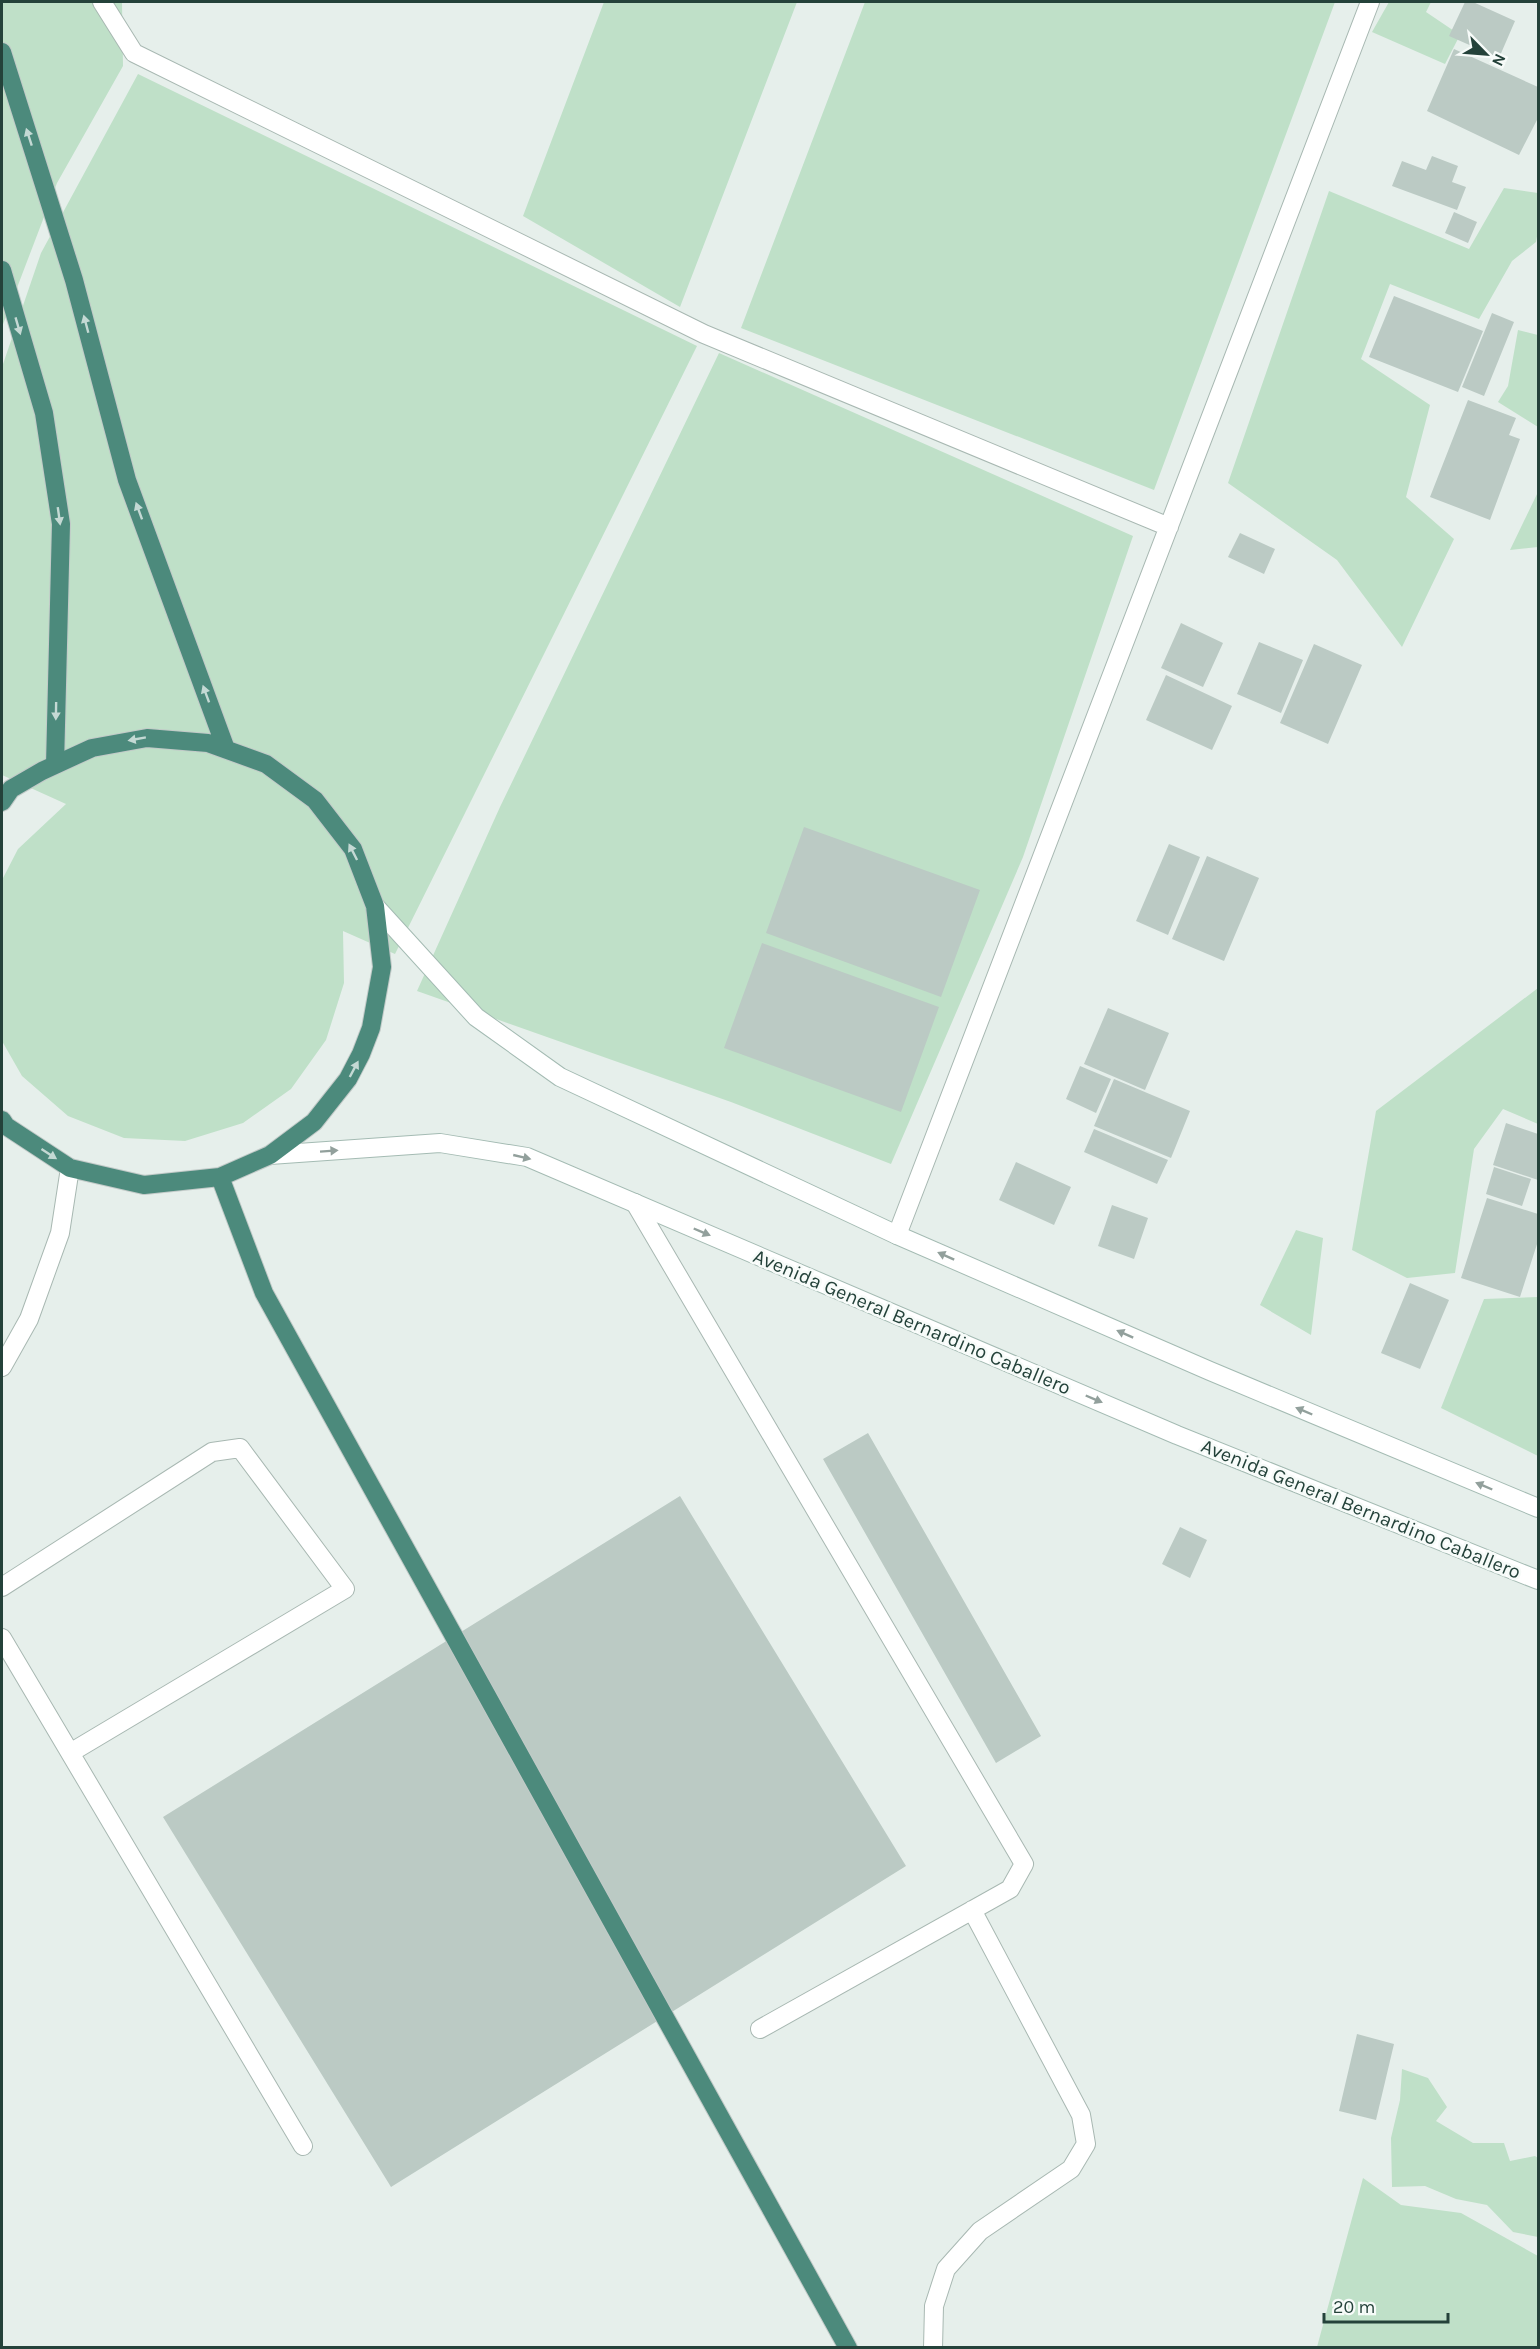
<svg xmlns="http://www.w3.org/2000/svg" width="1540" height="2349" font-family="Karla,sans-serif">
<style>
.green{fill:#bfe0c8}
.building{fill:#bbcac4}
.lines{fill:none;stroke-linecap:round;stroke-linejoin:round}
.service-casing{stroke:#a8b8b2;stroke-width:20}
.minor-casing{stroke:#a8b8b2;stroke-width:20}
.secondary-casing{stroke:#a4bbb3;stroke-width:20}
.trunk-casing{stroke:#c2cac8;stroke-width:20}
.service{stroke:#fff;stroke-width:18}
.minor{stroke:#fff;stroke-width:18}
.secondary{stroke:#fff;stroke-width:18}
.trunk{stroke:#4c8a7c;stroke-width:18}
.oneway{fill:#c4d9d4}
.oneway2{fill:#92a09c}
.labels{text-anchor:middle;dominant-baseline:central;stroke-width:5;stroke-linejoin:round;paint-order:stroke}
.street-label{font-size:20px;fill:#24423a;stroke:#f7fbf9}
</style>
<rect width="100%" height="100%" fill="#e6efeb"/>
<path class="green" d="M2,2H122L123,66L57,183L2,327Z
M604,2H797L680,307L523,216Z
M865,2H1335L1154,490L741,328Z
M1389,2H1431L1426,12L1460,35L1445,64L1372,32Z
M138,74L697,346L395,954L343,931L344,983L326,1040L291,1089L243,1123L185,1141L124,1138L68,1116L22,1076L2,1041V880L18,849L66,804L2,775V367L41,253Z
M1504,188L1538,193V231L1536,242L1512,261L1479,319L1390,284L1361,359L1430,405L1406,497L1454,539L1402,647L1337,560L1228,483L1329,191L1469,249Z
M1518,330L1538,335V427L1498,402L1508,386Z
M719,353L1133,536L1023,857L891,1164L731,1102L417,991L500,807Z
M1538,492V547L1510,550Z
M1538,988V1124L1503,1109L1474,1149L1455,1273L1407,1278L1352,1250L1376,1111Z
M1296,1230L1323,1238L1311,1335L1260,1305Z
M1538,1297V1456L1441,1408L1484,1299Z
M1402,2069L1428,2078L1447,2107L1436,2121L1473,2143H1504L1510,2161L1535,2156L1538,2158V2237L1513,2232L1487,2205L1456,2199L1425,2186L1392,2187L1391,2138L1400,2100Z
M1363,2178L1401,2205L1461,2213L1538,2256V2347H1317Z"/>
<path class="building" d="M1465,2H1473L1515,21L1499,58L1449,36Z
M1454,49L1538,87V118L1519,155L1427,111Z
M1432,156L1458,166L1452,182L1466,187L1457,210L1392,186L1402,161L1426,170Z
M1454,212L1477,222L1468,243L1445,233Z
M1394,296L1483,331L1458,392L1369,357Z
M1492,313L1514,322L1484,396L1462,387Z
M1468,400L1516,418L1509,435L1520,439L1490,520L1430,497Z
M1240,533L1275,549L1264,574L1228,557Z
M1181,623L1223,643L1203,687L1161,668Z
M1259,642L1303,660L1281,713L1237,694Z
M1314,644L1362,665L1328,744L1280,723Z
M1166,675L1232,706L1212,750L1146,720Z
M804,827L980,890L941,997L766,933Z
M1169,844L1200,857L1168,935L1136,921Z
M1207,856L1259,878L1224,961L1172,939Z
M762,943L939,1007L901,1112L724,1048Z
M1108,1008L1169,1033L1145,1090L1084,1064Z
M1080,1066L1111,1079L1096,1113L1066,1099Z
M1114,1079L1190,1111L1171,1158L1094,1126Z
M1506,1123L1538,1134V1180L1493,1165Z
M1094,1129L1168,1160L1157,1184L1084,1152Z
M1016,1162L1071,1187L1054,1225L999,1200Z
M1494,1167L1531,1179L1522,1206L1486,1194Z
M1487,1198L1538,1214V1241L1520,1297L1461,1278Z
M1112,1205L1148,1218L1134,1259L1098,1246Z
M1410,1283L1449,1300L1420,1369L1381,1353Z
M868,1433L1041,1736L996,1763L823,1459Z
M680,1496L906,1866L391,2187L163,1817Z
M1180,1527L1207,1540L1190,1578L1162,1564Z
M1357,2034L1394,2044L1376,2120L1339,2111Z"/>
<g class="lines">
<defs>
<path id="service" d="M635,1203L1024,1864L1010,1889L760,2029
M2,1367L29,1319L60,1233L70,1168
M2,1587L212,1452L240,1448L345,1589L70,1753
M2,1638L303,2146
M933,2348L934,2306L946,2269L980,2231L1071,2169L1086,2144L1081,2115L972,1910"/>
<path id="minor" d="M102,2L134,53L704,334L1169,527
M897,1235L1370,2"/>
<path id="secondary" d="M375,906L476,1017L560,1077L897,1235L1210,1371L1538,1508
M270,1155L440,1143L527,1157L1177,1435L1538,1580"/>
<path id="trunk" d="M2,52L74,280L127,480L226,749
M2,270L44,413L61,524L55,765
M2,802L11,789L42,771L92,748L147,738L208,743L266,764L315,800L353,849L375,906L382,967L371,1028L361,1054L348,1079L314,1122L270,1155L220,1177L144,1185L70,1168L6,1126L2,1120
M220,1177L264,1293L848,2348"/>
</defs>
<use href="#service" class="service-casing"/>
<use href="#minor" class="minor-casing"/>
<use href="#secondary" class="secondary-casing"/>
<use href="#trunk" class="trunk-casing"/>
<use href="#service" class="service"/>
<use href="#minor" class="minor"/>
<use href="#secondary" class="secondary"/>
<use href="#trunk" class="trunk"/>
</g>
<defs><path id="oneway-solid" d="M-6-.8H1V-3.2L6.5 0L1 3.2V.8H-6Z" transform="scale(1.5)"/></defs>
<g class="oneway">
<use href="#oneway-solid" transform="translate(29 137) rotate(-108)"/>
<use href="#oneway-solid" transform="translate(86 324) rotate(-105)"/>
<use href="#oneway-solid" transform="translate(18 326) rotate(74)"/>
<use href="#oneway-solid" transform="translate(139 511) rotate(-110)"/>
<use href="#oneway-solid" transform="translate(59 516) rotate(82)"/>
<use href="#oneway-solid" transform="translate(206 694) rotate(-110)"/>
<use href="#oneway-solid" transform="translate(56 711) rotate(91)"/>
<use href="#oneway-solid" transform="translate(137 739) rotate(170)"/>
<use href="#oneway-solid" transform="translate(353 852) rotate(-117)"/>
<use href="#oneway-solid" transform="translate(354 1069) rotate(-62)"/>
<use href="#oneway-solid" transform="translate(49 1154) rotate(33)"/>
</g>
<g class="oneway2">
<use href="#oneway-solid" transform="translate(329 1151) rotate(-4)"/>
<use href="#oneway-solid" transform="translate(522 1157) rotate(13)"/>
<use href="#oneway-solid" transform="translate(702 1232) rotate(23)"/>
<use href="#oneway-solid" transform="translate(946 1256) rotate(-156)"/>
<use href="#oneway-solid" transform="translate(1125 1334) rotate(-156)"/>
<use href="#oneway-solid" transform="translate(1094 1399) rotate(23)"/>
<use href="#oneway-solid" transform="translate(1304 1411) rotate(-157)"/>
<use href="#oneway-solid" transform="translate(1484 1486) rotate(-157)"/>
</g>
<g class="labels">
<g class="street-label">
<text transform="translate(912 1322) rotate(23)">Avenida General Bernardino Caballero</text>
<text transform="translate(1361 1509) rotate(22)">Avenida General Bernardino Caballero</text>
</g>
</g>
<rect width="1540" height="2349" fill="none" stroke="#24423a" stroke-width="6"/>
<g transform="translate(1486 54) rotate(115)" stroke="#f7fbf9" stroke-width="4.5" paint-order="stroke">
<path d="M0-4.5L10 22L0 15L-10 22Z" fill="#24423a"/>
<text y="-9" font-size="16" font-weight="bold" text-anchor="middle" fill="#24423a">N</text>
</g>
<path d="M1324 2313v9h124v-9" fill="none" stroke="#24423a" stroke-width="3"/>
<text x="1333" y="2313" font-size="18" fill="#24423a" stroke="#f7fbf9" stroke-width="4.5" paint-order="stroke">20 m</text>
</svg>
